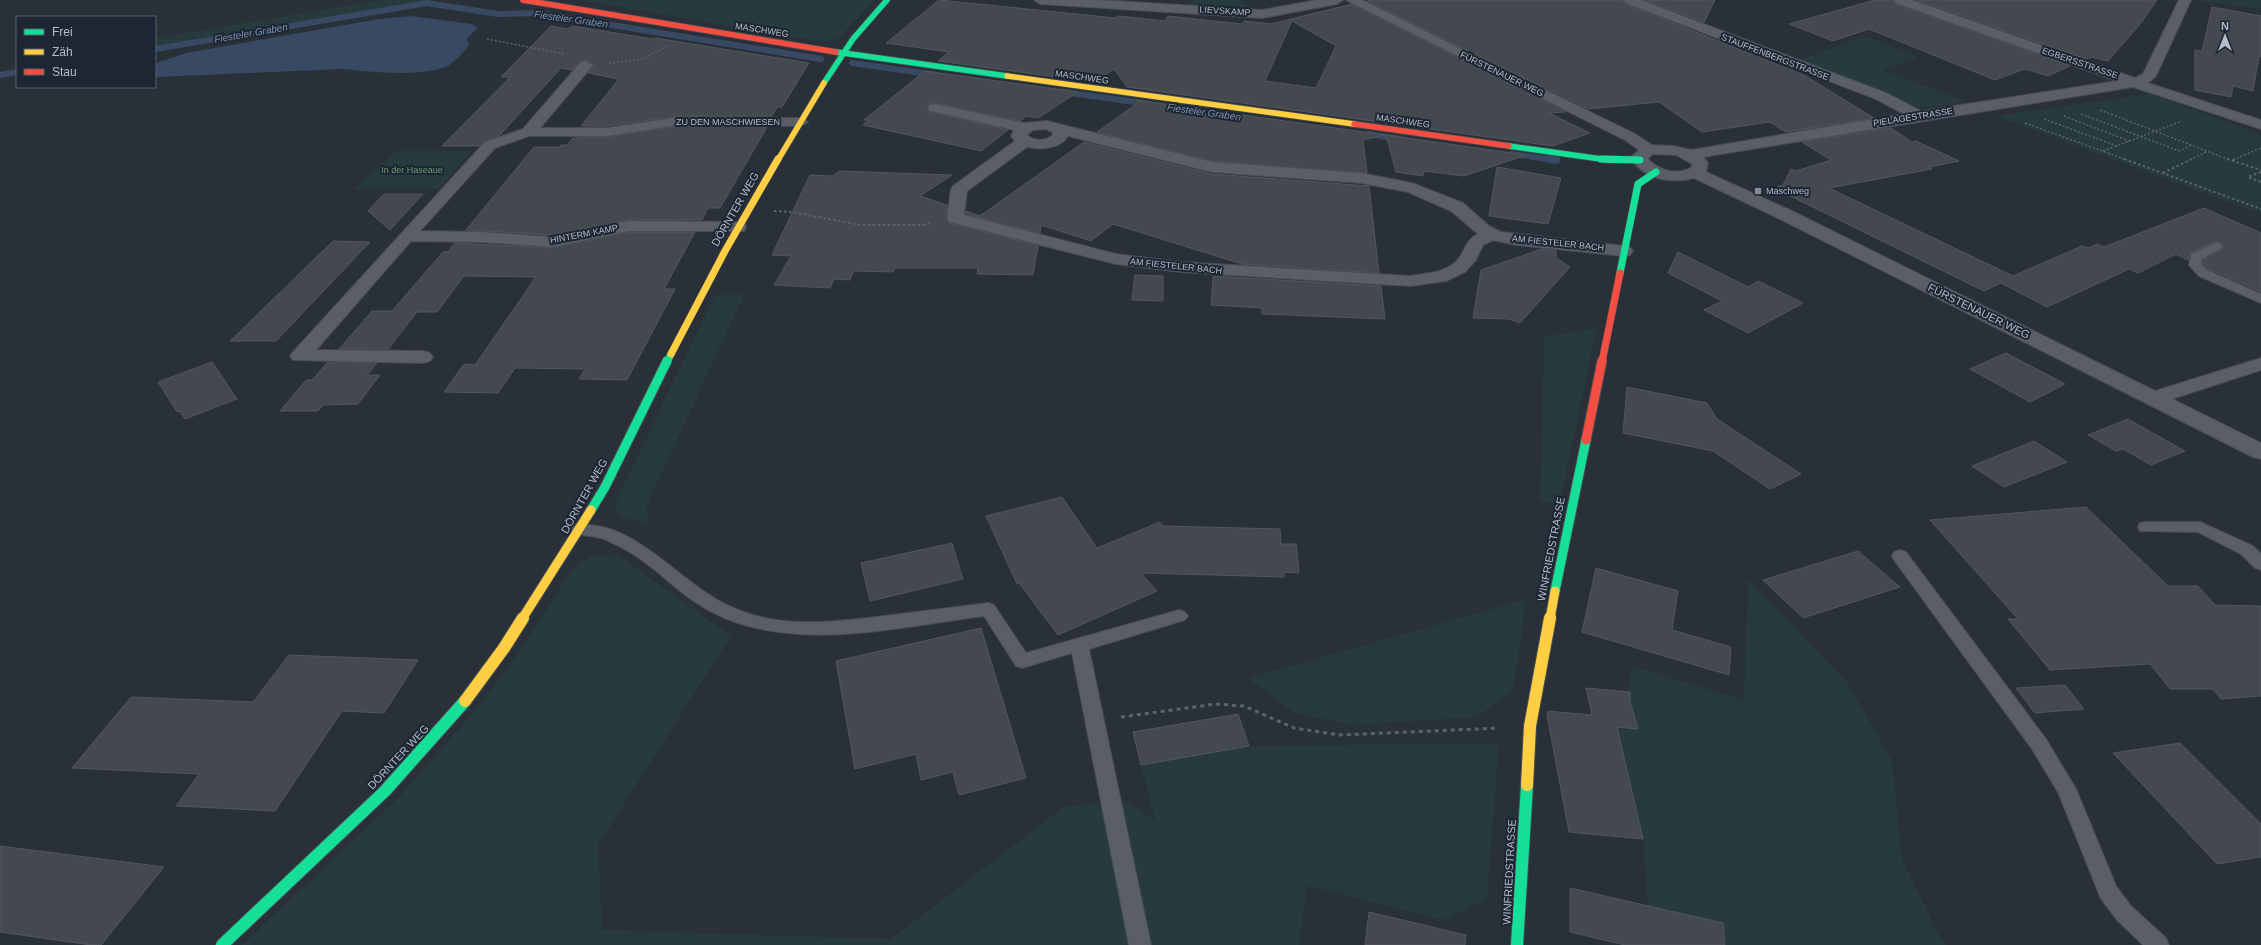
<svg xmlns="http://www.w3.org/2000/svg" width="2261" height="945" font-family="Helvetica,sans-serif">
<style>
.green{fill:#273a3e}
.water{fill:#384963}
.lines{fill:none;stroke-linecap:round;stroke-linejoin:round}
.stream-far1{stroke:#384963;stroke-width:6}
.stream{stroke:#384963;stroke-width:8}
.building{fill:#444950;stroke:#52575f;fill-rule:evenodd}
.lane-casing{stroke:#484c53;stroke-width:2}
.street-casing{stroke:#484c53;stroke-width:2}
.fast-far3-casing{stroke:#484c53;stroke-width:7}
.fast-far2-casing{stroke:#484c53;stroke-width:8}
.fast-far1-casing{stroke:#484c53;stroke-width:11}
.fast-casing{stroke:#484c53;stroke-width:14}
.slow-far3-casing{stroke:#484c53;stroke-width:7}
.slow-far2-casing{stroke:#484c53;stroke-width:8}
.slow-far1-casing{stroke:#484c53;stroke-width:11}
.slow-casing{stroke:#484c53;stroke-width:14}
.jam-far2-casing{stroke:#484c53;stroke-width:7}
.jam-far1-casing{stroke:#484c53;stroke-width:8}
.jam-casing{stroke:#484c53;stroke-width:11}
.path-far2{stroke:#5d636a;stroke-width:1.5;stroke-dasharray:2 2;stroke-linecap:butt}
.path-far1{stroke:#5d636a;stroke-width:2;stroke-dasharray:2.5 2.5;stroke-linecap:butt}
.path{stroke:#5d636a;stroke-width:3;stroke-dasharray:4 4;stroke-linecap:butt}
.lane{fill:#5a5e66;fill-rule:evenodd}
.street{fill:#5a5e66;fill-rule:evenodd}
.fast-far3{stroke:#16e098;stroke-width:5.5}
.fast-far2{stroke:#16e098;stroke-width:7}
.fast-far1{stroke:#16e098;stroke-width:9}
.fast{stroke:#16e098;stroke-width:12}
.slow-far3{stroke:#ffcf43;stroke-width:5.5}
.slow-far2{stroke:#ffcf43;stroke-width:7}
.slow-far1{stroke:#ffcf43;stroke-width:9}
.slow{stroke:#ffcf43;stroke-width:12}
.jam-far2{stroke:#f24e42;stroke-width:5.5}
.jam-far1{stroke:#f24e42;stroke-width:7}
.jam{stroke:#f24e42;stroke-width:9}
.poi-dot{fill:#848b96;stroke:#1d2633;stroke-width:1.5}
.labels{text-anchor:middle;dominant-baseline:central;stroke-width:4;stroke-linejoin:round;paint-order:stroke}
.far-street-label{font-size:9px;fill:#b4bcc9;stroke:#1d2633}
.far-park-label{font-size:9px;fill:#6b9a76;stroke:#1d2633}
.far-poi-label{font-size:9px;fill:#b4bcc9;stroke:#1d2633;text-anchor:start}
.far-water-label{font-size:10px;font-style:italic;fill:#7c92b1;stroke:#1d2633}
.street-label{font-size:11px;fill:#b4bcc9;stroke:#1d2633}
</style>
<rect width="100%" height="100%" fill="#2a3038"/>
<path class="green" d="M381,0H429L155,46V38Z
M581,0H875L838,39L823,42Z
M1192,0H1241L1262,14L1189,8Z
M2199,0H2261V9L2200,1Z
M1864,36L1919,57L1883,70L1968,102L1920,108L1800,60Z
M2151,94L2261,134V214L1996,116Z
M396,151H471L439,189H354Z
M715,295H744L646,507L649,525L618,514L615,503Z
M1597,328L1560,502H1540L1544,337Z
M618,555L731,636L598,845L602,930L891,939L1065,806L1125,801L1155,820L1141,765L1249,746L1499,743L1487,898L1444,920L1307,885L1299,945H242L399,797L473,713L520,651L574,566L591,556Z
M1748,579L1847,682L1892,761L1902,859L1937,932L1946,945H1725L1723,923L1648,905L1643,839L1617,727L1637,729L1628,691L1632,666L1744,700Z
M1524,600L1523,628L1513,690L1477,717L1352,725L1295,713L1248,678Z"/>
<path class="water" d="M411,16L472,24L478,28L467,38L469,46C463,52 457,59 451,64C431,78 368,72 343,69L155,77V65L159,62L186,53L379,19Z"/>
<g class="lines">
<path class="stream-far1" d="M155,49L427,3L498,14L538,13L821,59
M852,63L936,75
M0,75L17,72
M1063,92L1150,104
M1368,134L1400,139
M1511,154L1556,160"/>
<path class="stream" d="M1549,159L1556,160"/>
</g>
<path class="building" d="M939,0L1116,18L1118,16L1165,21L1168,16L1242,24L1244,21L1271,24L1352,4L1565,112L1549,113L1590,133L1553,146L1127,87L1114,69L1094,82L938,61L949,52L886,43ZM1292,21L1336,46L1316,88L1265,81Z
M1370,0H1623L1625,4L1804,75L1874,118L1786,132L1770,122L1702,132L1659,102L1588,109L1367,1Z
M1645,0H1715L1704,22Z
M1875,0H1893L1896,4L2070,66L2048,76L2025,69L1995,80L1869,29L1833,41L1789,24Z
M1917,0H2157L2141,23L2108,61L2092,57L2086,59Z
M2212,7L2261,16V57L2259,56L2253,91L2233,86L2231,97L2195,90V50L2202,51Z
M551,26L568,29L572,26L653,39L655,38L809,63L782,107H777L772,116H679L607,126H581L619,79L588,73L594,65L587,60L581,61L572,70L561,68L500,135L485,141L480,146H442L510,77H501Z
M925,71L1078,92L1038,118L1026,116L1020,121L935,103L929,104L927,109L930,112L1008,130L981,151L863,125L869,120H864Z
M1136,100L1385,135L1363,140L1367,173L1212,161L1097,132L1138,103Z
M679,126L767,127L720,208H708L702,220H629L553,235L466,230L534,147H560L561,145H567L573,138L607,137Z
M1891,128L1912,142L1916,141L1959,161L1929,167L1932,169L1829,188L2013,276L2082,246L2088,248L2097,244L2104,247L2204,208L2261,233V292L2207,268L2202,263V260L2222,250L2224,247L2216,241L2190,253L2188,260L2176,254L2138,273L2129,269L2047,307L2001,283L1984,291L1774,188L1783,185L1791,169L1796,171L1831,160L1802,142Z
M1386,135L1526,155L1464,176L1424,171L1423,176L1396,172Z
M1084,142L1212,174L1369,186L1379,273L1242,264L1113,224L1091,241L1041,225L1040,233L966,214V211L980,216Z
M1497,167L1561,178L1548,224L1489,216Z
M839,171L952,175L920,196L947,205L946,218L949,223L1038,246L1033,275L977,274L978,268H895L893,272L854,271L850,280L834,279L830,288L774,285L791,256L772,255L810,175L833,176Z
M384,194H423L390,230L368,211Z
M629,232H695L664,289H675L627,380L579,379L585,369L515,368L498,393L444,392L464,364L475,365L536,277L464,276L437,312H417L388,349H339L372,311H392L443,252H448L455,243L553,248Z
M333,241L370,242L276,341H230Z
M1542,249L1556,251V258L1570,267L1520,323L1509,319L1473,318L1481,270Z
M1678,252L1748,287L1758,281L1803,303L1748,333L1704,310L1722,301L1668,273Z
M1135,275L1163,276V301L1132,300Z
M1213,276L1381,286L1385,319L1262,314V308L1211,305Z
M2006,353L2065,384L2030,402L1970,369Z
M212,362L237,399L185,419L180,411L177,412L158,382Z
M328,362L377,363L367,375H380L358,404L323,405L318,411H280L306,380H312Z
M1627,387L1707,403L1717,419L1801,474L1770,489L1713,451L1623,433Z
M2128,419L2185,451L2151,465L2123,449L2116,451L2088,435Z
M2034,441L2067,462L2004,487L1972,466Z
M1062,497L1097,548L1160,522L1163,526L1280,529L1281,544H1296L1299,573L1284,572V577L1141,573L1157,591L1058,635L1019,583L1017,584L986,516Z
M2086,507L2168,586H2198L2215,605L2261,606V696L2221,699L2213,689H2170L2150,664L2050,670L2008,619H2018L1930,520Z
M952,543L963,579L870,601L861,563Z
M1858,551L1900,587L1803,618L1763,580Z
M1596,568L1678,591L1672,630L1731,647L1729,675L1582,632Z
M981,628L1026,778L959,795L953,772L921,780L916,754L855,769L836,661Z
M289,655L418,660L384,713L342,711L275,811L176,806L199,774L72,768L131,697L253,702Z
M2065,685L2084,709L2035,713L2016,688Z
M1586,688L1630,692V701L1638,729L1617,727L1643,839L1569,832L1547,715L1548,711L1592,715Z
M1238,714L1249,746L1141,765L1133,732Z
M2180,743L2261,824V857L2217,864L2113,753Z
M0,846L164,867L101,945H91L0,932Z
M1570,888L1723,923L1725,945H1625L1570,932Z
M1369,912L1466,935L1465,945H1365Z"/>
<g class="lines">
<defs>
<path id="lane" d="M2217,242L2223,246L2221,249L2201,259V264L2207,270L2261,294V303L2199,276L2189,265L2191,254Z
M2146,522H2200L2253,546L2261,554V570L2255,568L2241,554L2198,532L2140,531L2138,527L2140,523Z
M580,524C591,525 603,526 613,530C654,546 684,582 723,603C776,631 836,622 892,615C924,611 956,607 988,603L994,605L1026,653L1179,610L1185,612L1188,616L1185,620L1089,649L1151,945H1129L1072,653L1022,668L1016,666L984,616C897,627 793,654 712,612C682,597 658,569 631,553C623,548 613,543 604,539C595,536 584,536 574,533L572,529L574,525Z
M1900,550L1906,552L2046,739L2076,789L2116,886L2131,906L2166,938L2169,945H2143L2117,920L2101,899L2058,792L2032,749L1894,560L1892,556L1894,552Z"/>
<path id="street" d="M1034,0H1099L1262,10L1317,0H1343L1337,4L1262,18L1040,4Z
M1346,0H1362L1635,134L1652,145L1673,146L1691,150L1904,114L1876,99L1626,3L1624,0H1641L1886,93L1921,111L2117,81L1896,3L1894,0H1912L2135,78L2143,74L2179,0H2191L2156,76L2148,83L2261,120V129L2133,87L1703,157L1708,163L1706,172L1792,211L2155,391L2261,358V370L2172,399L2261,443V459L2253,457L1780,219L1694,178C1672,184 1646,180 1632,160V156L1639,150L1625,140ZM1652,154L1676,155L1692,164L1691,168C1677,175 1659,171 1648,159Z
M586,61L593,65L540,128H607L679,117L801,118L808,122L801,126L679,125L607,136H529L495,148L420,231L480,232L553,237L629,221L738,222L744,223L746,227L744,231H629L553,247L480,242L411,241L316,350L423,351L430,353L433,357L430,361L423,363L293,360L290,356L293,352L485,142L523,129L581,62Z
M935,104L1024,123L1047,121L1212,162L1361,173L1412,183L1463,203L1489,226L1501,232L1624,246L1630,247L1633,251L1630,255L1624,256L1516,245L1493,240L1483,245L1476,260L1465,272L1446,281L1410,286L1181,272L1116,264L949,222L947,218L951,189L953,186L1015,141L1011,136L1014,130L930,111L928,108L930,105ZM1046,129L1052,132L1053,135C1045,141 1035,142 1027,135L1033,130ZM1068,136L1212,172L1361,183L1408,192L1451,211L1478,234C1465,241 1467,247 1459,258C1448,273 1427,273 1410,276L1181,262L1116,254L964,215L967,191L1027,147C1041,150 1060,149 1068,136Z"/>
<path id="fast-far3" d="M836,52L1007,76
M824,83L853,39L887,0
M1509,146L1608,160H1640"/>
<path id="fast-far2" d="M1601,159L1640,160
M1620,273L1638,184L1656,172
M667,362L671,354"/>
<path id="fast-far1" d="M591,510L605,487L667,361
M1555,591L1586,440"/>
<path id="fast" d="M222,945L385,791L465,701
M1517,945L1527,785"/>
<path id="slow-far3" d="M1007,76L1354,124
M778,160L824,83"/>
<path id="slow-far2" d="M671,354L725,251L778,159"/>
<path id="slow-far1" d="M522,619L591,510
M1550,619L1555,591"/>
<path id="slow" d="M465,701L504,648L523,618
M1527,785L1530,726L1550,618"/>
<path id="jam-far2" d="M523,0L836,52
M1354,124L1509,146"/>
<path id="jam-far1" d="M1602,362L1620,273"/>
<path id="jam" d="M1586,440L1602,361"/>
</defs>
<use href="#lane" class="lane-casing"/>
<use href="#street" class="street-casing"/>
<use href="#fast-far3" class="fast-far3-casing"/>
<use href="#fast-far2" class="fast-far2-casing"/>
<use href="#fast-far1" class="fast-far1-casing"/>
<use href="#fast" class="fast-casing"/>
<use href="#slow-far3" class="slow-far3-casing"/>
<use href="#slow-far2" class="slow-far2-casing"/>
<use href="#slow-far1" class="slow-far1-casing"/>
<use href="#slow" class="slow-casing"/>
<use href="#jam-far2" class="jam-far2-casing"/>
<use href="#jam-far1" class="jam-far1-casing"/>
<use href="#jam" class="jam-casing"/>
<path class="path-far2" d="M487,39L565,54
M609,63L643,59L667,46
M2100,110L2230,160
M2081,114L2179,151L2190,146
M2064,116L2129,141
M2044,119L2117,146
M2025,123L2127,160
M2103,151L2182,121
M2190,160L2206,152
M2233,160L2261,148"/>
<path class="path-far1" d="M2124,159L2261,209
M2227,159L2261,170
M2233,160L2235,159
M2261,172L2248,177L2261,182
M2163,173L2192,159
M774,211L791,212L861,225H923L931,223"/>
<path class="path" d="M1121,717L1216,704L1244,706L1294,728L1340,735L1499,728"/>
<use href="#lane" class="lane"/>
<use href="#street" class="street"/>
<use href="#fast-far3" class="fast-far3"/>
<use href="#fast-far2" class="fast-far2"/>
<use href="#fast-far1" class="fast-far1"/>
<use href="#fast" class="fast"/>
<use href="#slow-far3" class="slow-far3"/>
<use href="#slow-far2" class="slow-far2"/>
<use href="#slow-far1" class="slow-far1"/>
<use href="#slow" class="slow"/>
<use href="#jam-far2" class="jam-far2"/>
<use href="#jam-far1" class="jam-far1"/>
<use href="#jam" class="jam"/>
</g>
<rect class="poi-dot" x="1754" y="187" width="8" height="8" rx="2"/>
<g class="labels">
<g class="far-street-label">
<text transform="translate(1225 11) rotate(4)">LIEVSKAMP</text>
<text transform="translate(762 30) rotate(9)">MASCHWEG</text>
<text transform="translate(1775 57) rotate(21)">STAUFFENBERGSTRASSE</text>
<text transform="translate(2080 63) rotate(19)">EGBERSSTRASSE</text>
<text transform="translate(1502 74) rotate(26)">FÜRSTENAUER WEG</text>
<text transform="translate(1082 77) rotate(8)">MASCHWEG</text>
<text transform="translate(1913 117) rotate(-9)">PIELAGESTRASSE</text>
<text transform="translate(1403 121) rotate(8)">MASCHWEG</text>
<text x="728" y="122">ZU DEN MASCHWIESEN</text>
<text transform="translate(584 234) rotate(-11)">HINTERM KAMP</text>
<text transform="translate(1558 243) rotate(6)">AM FIESTELER BACH</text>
<text transform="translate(1176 266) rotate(6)">AM FIESTELER BACH</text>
</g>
<g class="far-park-label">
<text x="412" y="170">In der Haseaue</text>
</g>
<g class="far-poi-label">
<text x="1766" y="191">Maschweg</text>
</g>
<g class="far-water-label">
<text transform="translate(571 19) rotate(8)">Fiesteler Graben</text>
<text transform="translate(251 33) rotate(-10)">Fiesteler Graben</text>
<text transform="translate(1204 112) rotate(8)">Fiesteler Graben</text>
</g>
<g class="street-label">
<text transform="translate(735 209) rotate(-60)">DÖRNTER WEG</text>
<text transform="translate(1979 311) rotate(26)">FÜRSTENAUER WEG</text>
<text transform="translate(584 496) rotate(-61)">DÖRNTER WEG</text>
<text transform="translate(1551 549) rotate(-79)">WINFRIEDSTRASSE</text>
<text transform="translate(398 757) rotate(-47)">DÖRNTER WEG</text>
<text transform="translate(1509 872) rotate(-87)">WINFRIEDSTRASSE</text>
</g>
</g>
<rect x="16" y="16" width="140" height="72" fill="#1d2633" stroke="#59626f"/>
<rect x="24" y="29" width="20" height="6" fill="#16e098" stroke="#59626f"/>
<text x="52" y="36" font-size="12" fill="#b4bcc9">Frei</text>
<rect x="24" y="49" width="20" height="6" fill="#ffcf43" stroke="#59626f"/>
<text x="52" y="56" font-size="12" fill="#b4bcc9">Zäh</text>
<rect x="24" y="69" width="20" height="6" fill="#f24e42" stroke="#59626f"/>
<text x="52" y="76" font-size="12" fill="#b4bcc9">Stau</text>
<g transform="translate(2225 36)" stroke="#1d2633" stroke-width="3" paint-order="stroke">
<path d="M0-3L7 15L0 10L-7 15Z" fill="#b4bcc9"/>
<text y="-6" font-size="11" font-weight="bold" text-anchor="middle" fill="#b4bcc9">N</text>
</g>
</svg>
